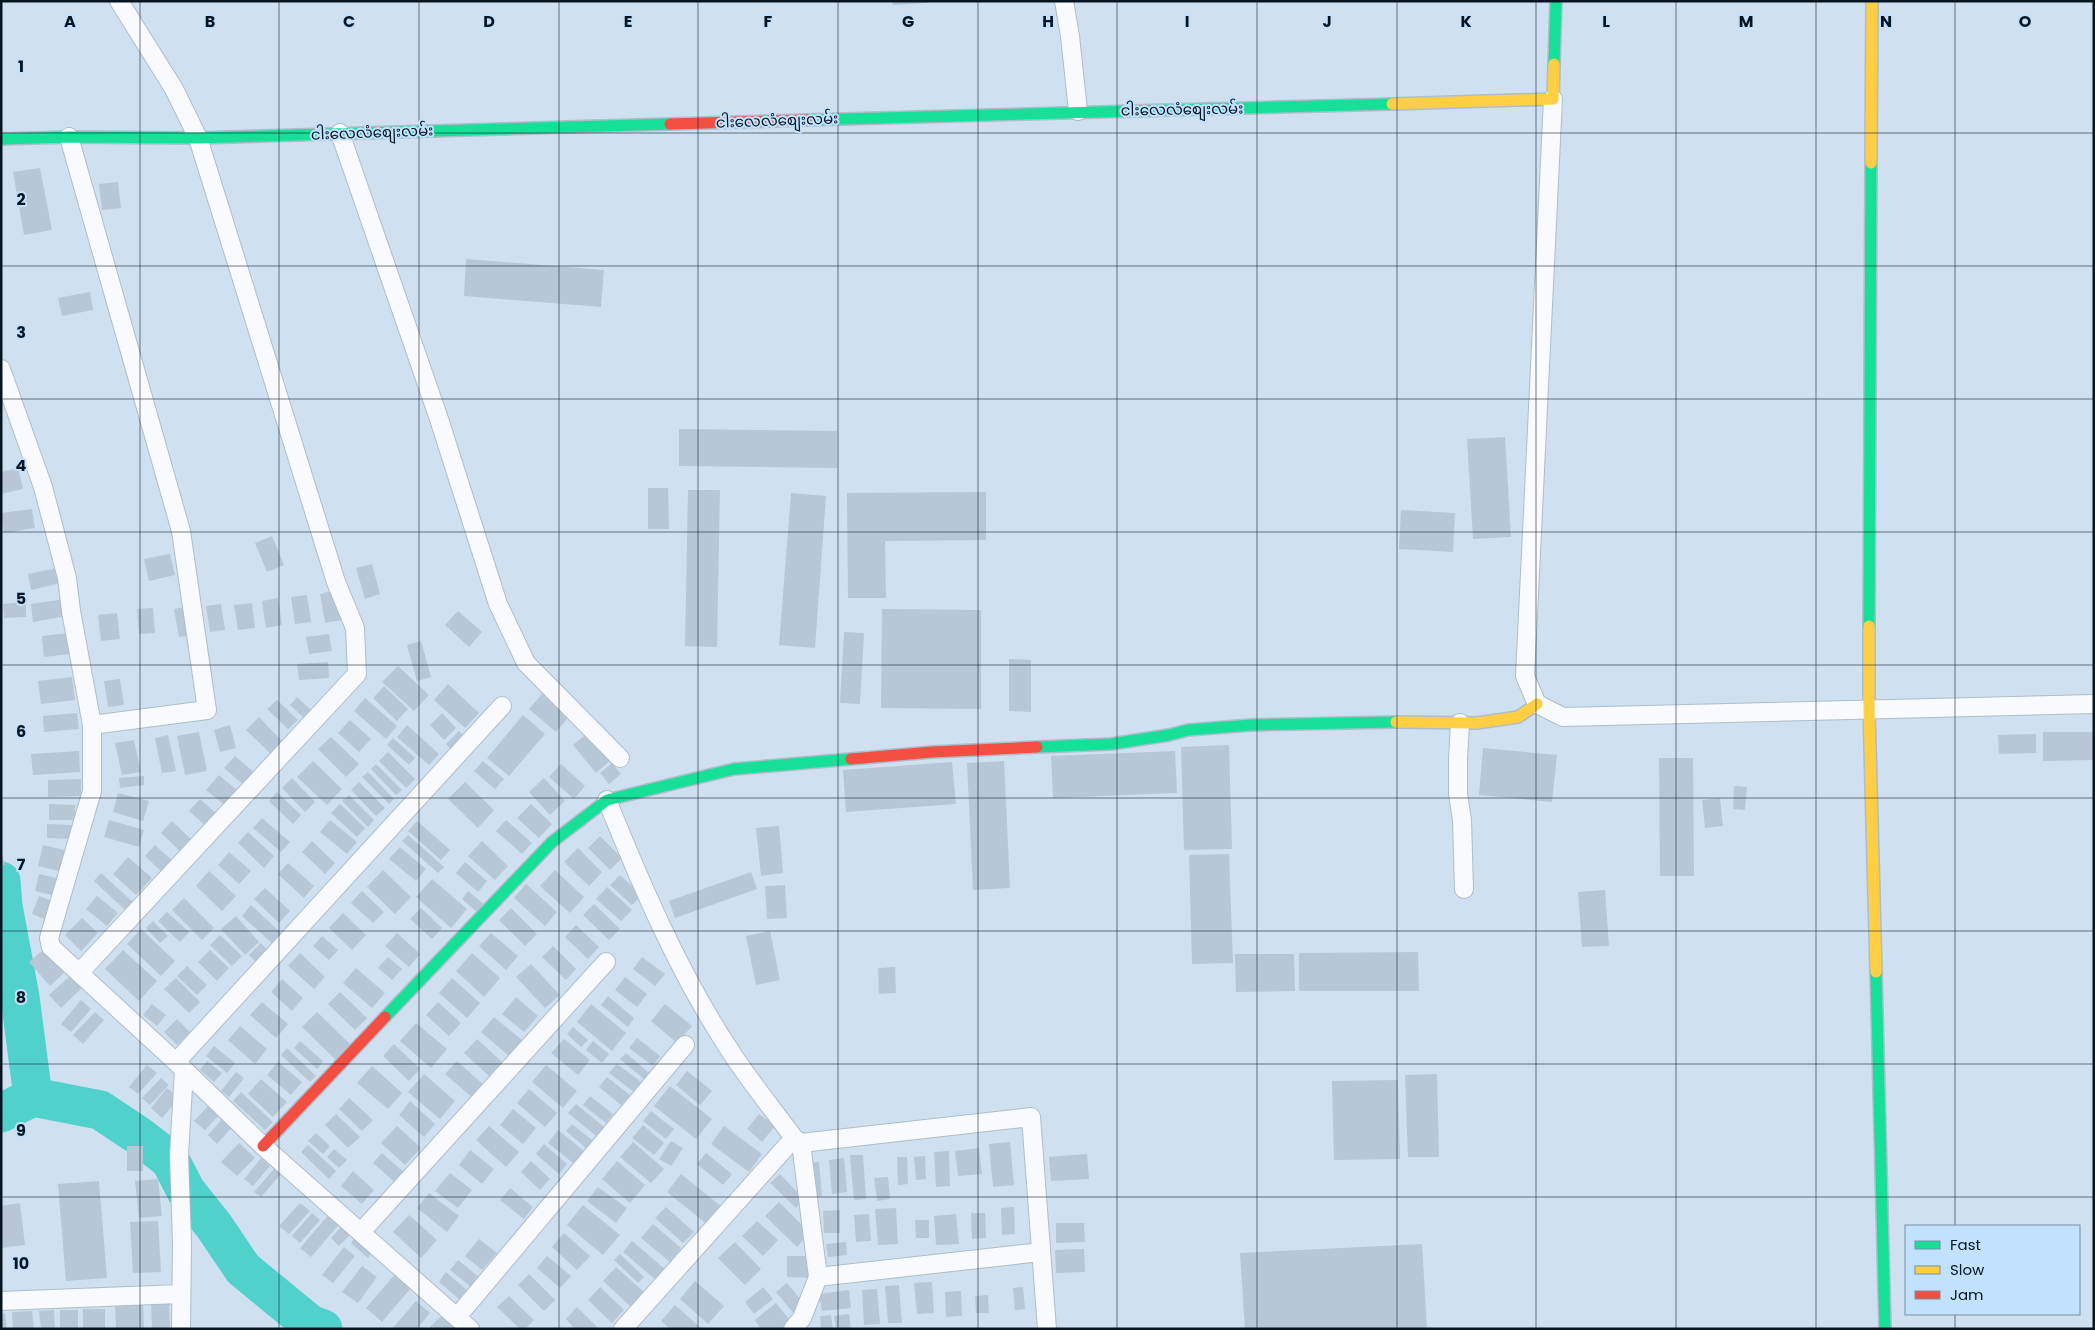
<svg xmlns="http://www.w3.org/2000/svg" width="2095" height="1330" font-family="Poppins,'Noto Sans Myanmar',sans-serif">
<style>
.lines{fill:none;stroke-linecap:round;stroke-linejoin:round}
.river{stroke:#51d1cc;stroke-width:39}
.building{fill:#b7c7d5}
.street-casing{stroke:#aebdcb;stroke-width:20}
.fast-casing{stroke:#aebdcb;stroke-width:14}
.slow-casing{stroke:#aebdcb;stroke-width:14}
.jam-casing{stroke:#aebdcb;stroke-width:14}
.street{stroke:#f8fafd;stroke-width:18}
.fast{stroke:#16e098;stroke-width:11}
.slow{stroke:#ffcf43;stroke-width:11}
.jam{stroke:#f24e42;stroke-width:11}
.grid{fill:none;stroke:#071521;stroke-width:1;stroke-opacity:0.55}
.labels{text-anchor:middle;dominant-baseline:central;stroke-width:4;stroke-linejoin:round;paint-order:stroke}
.street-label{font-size:15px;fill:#071521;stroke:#c2e1fd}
.grid-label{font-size:16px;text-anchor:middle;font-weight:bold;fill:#071521;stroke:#c2e1fd;stroke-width:4;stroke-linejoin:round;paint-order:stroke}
</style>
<rect width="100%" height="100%" fill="#cfe0f0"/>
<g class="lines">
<path class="river" d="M1,881L3,906L20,997L33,1097L100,1110L139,1136L170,1160L186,1191L214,1226L243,1269L310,1324L323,1329
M1,1113L33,1097"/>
</g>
<path class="building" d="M892,1H928V3L893,5Z
M40,168L52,230L24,235L13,172Z
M118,182L121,208L102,210L99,184Z
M466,259L604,270L601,307L464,296Z
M90,292L93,310L62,316L58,298Z
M679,429L837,431V468L679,466Z
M1505,437L1511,537L1473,539L1467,439Z
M18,468L23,489L1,494V472Z
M648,488H668L669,529H648Z
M688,490H720L717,647L685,646Z
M986,492V540L885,541L886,598H848L847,493Z
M791,493L826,496L815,648L779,645Z
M32,509L35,528L4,533L1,513Z
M1401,510L1455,513L1453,552L1399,549Z
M272,536L284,565L267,572L255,543Z
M170,554L175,575L149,581L144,559Z
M372,564L380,594L365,599L356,568Z
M58,568L61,583L31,590L28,574Z
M336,590L342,620L325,623L320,594Z
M307,595L311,622L295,624L291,597Z
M278,598L282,625L266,628L262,601Z
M65,599L67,616L33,622L31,604Z
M26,602V617L4,618L3,604Z
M252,603L255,628L238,630L234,605Z
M221,604L225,630L210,632L206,606Z
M189,606L194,635L179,637L174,609Z
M153,608L155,633L139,634L137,609Z
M882,609L981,610V709L881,708Z
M458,611L482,632L469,647L445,625Z
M117,613L120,639L101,641L98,615Z
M844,632L864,633L860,704L840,703Z
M68,633L70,654L44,657L42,636Z
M329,634L332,651L309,654L306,637Z
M421,641L431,677L417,681L407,645Z
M1009,659L1031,660V712L1009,711Z
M328,662L329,678L299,680L297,664Z
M398,666L429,695L414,711L382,682Z
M72,677L75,700L41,704L38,681Z
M120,679L124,705L108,707L104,681Z
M448,684L479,713L465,728L434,700Z
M384,686L408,709L397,721L373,698Z
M542,694L569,717L556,732L529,709Z
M297,697L312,711L304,718L290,705Z
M365,698L397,726L386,739L354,711Z
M277,700L298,720L288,729L267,709Z
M77,713L79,729L44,732L43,716Z
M442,713L456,728L444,740L430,725Z
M523,715L545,734L509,776L487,758Z
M259,717L283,742L271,754L246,730Z
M350,720L371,739L359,752L338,733Z
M230,725L236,748L220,752L214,730Z
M407,725L439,754L429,765L397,737Z
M459,731L467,739L453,752L446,744Z
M199,732L207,771L185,775L177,736Z
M2043,732H2094V760L2043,761Z
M588,733L611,760L596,773L573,745Z
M2036,734V753L1999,754L1998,735Z
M168,735L176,771L162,773L155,738Z
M331,737L359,764L346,777L318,749Z
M393,738L415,758L409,765L387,745Z
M134,740L141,772L122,775L115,743Z
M1229,745L1232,849L1184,850L1181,747Z
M1483,748L1557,755L1552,802L1479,795Z
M79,751L80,772L33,775L31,754Z
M1175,751L1177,793L1053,798L1051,756Z
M388,752L415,779L406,788L379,761Z
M235,756L256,774L245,786L224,768Z
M1659,758H1693L1694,876H1660Z
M313,761L342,789L327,805L297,777Z
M483,761L504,779L495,789L474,771Z
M1004,761L1010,888L973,890L967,763Z
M952,762L956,804L846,812L843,770Z
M612,763L621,774L609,784L600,773Z
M376,764L402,790L396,795L371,769Z
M561,764L585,786L574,799L549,777Z
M368,772L394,799L389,804L362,777Z
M219,775L239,792L227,807L206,790Z
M144,776V785L120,788L119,778Z
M292,778L315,802L305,812L282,788Z
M544,778L565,801L550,815L529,792Z
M81,779V796L48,797V780Z
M359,782L385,808L376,816L351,790Z
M465,782L494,810L478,828L448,799Z
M1734,786L1747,787L1745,810L1733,809Z
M277,792L301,815L293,824L269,801Z
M118,793L149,801L143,821L113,812Z
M349,795L374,820L368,827L342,801Z
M1720,798L1723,826L1705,828L1702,800Z
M200,799L218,815L207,827L189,811Z
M49,804L75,805V820H49Z
M340,804L365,828L357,837L331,813Z
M531,804L552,824L539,838L517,818Z
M262,818L290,842L281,852L253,828Z
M109,820L144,830L139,847L104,837Z
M330,820L357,842L347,854L320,832Z
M506,820L532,843L522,854L496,831Z
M172,821L196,844L185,856L161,833Z
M417,821L450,850L441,860L408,831Z
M47,824L72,825L71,839L47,838Z
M779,826L783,873L761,876L756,828Z
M248,832L274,856L264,868L238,843Z
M408,835L444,867L438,873L402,841Z
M600,836L622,858L610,870L588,848Z
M312,841L335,863L325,874L302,852Z
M482,841L508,866L495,880L468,856Z
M43,845L68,851L63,872L38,866Z
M155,845L175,863L164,874L145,856Z
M400,847L426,869L416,881L389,859Z
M578,848L602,872L589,886L564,862Z
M1,849L5,865H1Z
M229,852L251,871L239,884L218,865Z
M1229,854L1233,963L1192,964L1189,855Z
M128,857L152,878L136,895L113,874Z
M465,862L487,881L478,892L456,873Z
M288,863L314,886L304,898L278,874Z
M383,870L411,897L395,914L367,887Z
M555,870L584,897L570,913L540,886Z
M209,871L236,896L222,911L196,886Z
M751,872L757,889L675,918L669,901Z
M101,873L134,903L126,911L94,881Z
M39,874L64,880L60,897L35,891Z
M620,875L642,895L632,905L610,885Z
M432,879L467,909L451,928L416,897Z
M526,884L557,912L545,926L514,898Z
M785,885L787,918L767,919L765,886Z
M607,887L632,910L621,921L596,899Z
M265,888L290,911L279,923L254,899Z
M1605,890L1609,946L1582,947L1578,892Z
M362,891L384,912L373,923L351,903Z
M468,891L485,905L478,913L462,899Z
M39,896L57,903L49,921L32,914Z
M97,896L118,913L107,926L86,909Z
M184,898L214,928L202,940L172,910Z
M594,904L620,929L609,940L583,915Z
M251,905L282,934L273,944L242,916Z
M421,908L442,928L432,939L410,919Z
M511,908L537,934L525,946L499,920Z
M167,912L189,932L180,942L158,921Z
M343,913L366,935L352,950L329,928Z
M236,916L259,942L245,955L221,929Z
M82,918L98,933L81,951L65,935Z
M153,921L168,936L160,943L146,928Z
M576,925L599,947L588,959L565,937Z
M141,929L175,961L161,976L127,944Z
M770,931L780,980L756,985L746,936Z
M397,933L420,954L409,967L385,946Z
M491,933L518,956L506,970L479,946Z
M220,935L242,956L232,966L210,945Z
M322,936L338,950L329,960L313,946Z
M261,943L272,955L261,967L249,955Z
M553,946L576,969L566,980L542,957Z
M44,949L65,972L50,986L29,962Z
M123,950L157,981L139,1001L105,969Z
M210,950L229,968L217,981L198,962Z
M1418,952L1419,991H1299V953Z
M300,953L325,977L314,989L288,966Z
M472,953L500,978L484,997L456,971Z
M1235,954H1294L1295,991L1236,992Z
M388,957L402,969L392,980L378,968Z
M642,957L665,974L655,986L633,969Z
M531,964L560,995L545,1008L516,977Z
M187,966L207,985L197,995L177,976Z
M895,967L896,993L879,994L878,968Z
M356,968L385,993L372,1008L343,983Z
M71,975L83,987L61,1008L49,995Z
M625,977L647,994L637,1007L615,990Z
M176,978L200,1002L189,1013L164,989Z
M452,978L480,1003L467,1018L439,993Z
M282,979L303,998L292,1011L271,992Z
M340,992L367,1018L355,1030L328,1004Z
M608,996L634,1018L628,1027L601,1005Z
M516,997L538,1016L524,1032L502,1014Z
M81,1000L91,1009L71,1032L61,1024Z
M262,1002L288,1024L276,1038L250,1015Z
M438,1002L461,1023L449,1036L426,1015Z
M152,1004L166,1015L157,1026L143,1015Z
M591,1004L626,1033L612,1051L577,1022Z
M665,1004L692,1026L677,1043L651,1021Z
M95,1012L104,1020L83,1044L73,1035Z
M317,1012L352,1046L337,1061L302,1027Z
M494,1017L522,1040L509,1056L481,1032Z
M177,1019L190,1032L177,1045L164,1032Z
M416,1023L447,1049L431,1068L400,1041Z
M240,1026L267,1049L255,1064L228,1040Z
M573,1027L588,1040L581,1047L567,1034Z
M637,1038L660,1056L653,1066L629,1048Z
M477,1039L502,1062L489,1076L464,1053Z
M564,1039L590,1060L578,1075L551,1053Z
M300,1041L323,1061L317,1069L294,1048Z
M593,1041L609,1054L602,1063L586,1050Z
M394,1044L420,1069L409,1081L383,1056Z
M214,1046L235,1063L227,1073L206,1056Z
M287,1048L316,1076L310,1082L281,1055Z
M626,1053L649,1073L644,1079L620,1059Z
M207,1061L222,1073L214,1082L200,1070Z
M457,1061L485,1086L474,1099L445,1074Z
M278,1062L302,1082L291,1095L267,1075Z
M617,1064L641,1082L634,1092L609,1073Z
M147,1065L157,1073L138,1094L129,1087Z
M546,1065L577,1091L563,1108L532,1082Z
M372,1066L402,1093L388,1109L357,1083Z
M687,1071L712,1091L700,1105L676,1085Z
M236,1072L244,1078L229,1097L221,1091Z
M424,1074L455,1101L440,1119L408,1092Z
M1437,1074L1439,1157H1408L1405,1075Z
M607,1077L630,1095L621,1105L599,1087Z
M161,1078L169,1085L150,1105L142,1098Z
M261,1079L287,1102L273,1117L248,1094Z
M1398,1080L1400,1159L1334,1160L1332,1081Z
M670,1086L712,1119L696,1139L654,1106Z
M167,1088L179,1098L162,1118L151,1108Z
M529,1089L557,1113L545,1127L517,1103Z
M241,1092L273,1122L265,1130L233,1101Z
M590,1096L613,1114L606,1123L583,1105Z
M349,1098L373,1120L362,1131L339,1109Z
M410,1101L435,1124L424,1137L399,1115Z
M210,1104L221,1113L205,1130L194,1121Z
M576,1104L604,1127L596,1136L568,1113Z
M513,1109L536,1128L523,1144L500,1125Z
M651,1111L674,1129L666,1139L643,1121Z
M336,1114L360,1137L348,1148L325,1125Z
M759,1114L775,1126L762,1142L747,1129Z
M224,1117L233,1126L217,1144L208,1135Z
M572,1124L592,1140L586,1148L566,1131Z
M643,1125L664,1143L654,1155L632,1138Z
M397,1126L421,1148L405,1165L381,1143Z
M489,1126L519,1152L506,1167L476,1140Z
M724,1126L762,1154L749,1172L711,1144Z
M558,1130L584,1151L573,1163L548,1143Z
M316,1133L330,1146L323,1154L308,1141Z
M671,1141L683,1148L671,1166L659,1159Z
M633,1142L664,1169L651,1183L620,1157Z
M1010,1142L1014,1185L993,1187L989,1144Z
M239,1143L255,1158L237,1176L221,1162Z
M544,1144L567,1164L559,1174L536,1154Z
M308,1145L336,1171L329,1179L301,1152Z
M127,1146H143V1171H127Z
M979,1148L982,1174L958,1176L955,1151Z
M334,1149L347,1160L339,1168L327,1157Z
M470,1150L494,1169L482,1184L459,1165Z
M949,1151L950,1186L936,1187L934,1152Z
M382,1153L407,1175L398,1185L373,1163Z
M706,1153L732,1174L723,1185L697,1164Z
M1087,1154L1089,1179L1051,1181L1049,1157Z
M850,1155H863L866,1199L854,1200Z
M925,1156L926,1179L916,1180L914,1157Z
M897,1157H907L908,1184L898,1185Z
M261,1158L270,1166L253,1186L244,1179Z
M844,1158L847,1192L832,1194L829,1160Z
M531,1161L550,1179L540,1190L521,1172Z
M617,1161L645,1185L630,1203L602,1179Z
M819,1162L822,1196L809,1197L806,1163Z
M274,1169L281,1174L261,1197L254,1192Z
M353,1171L374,1190L362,1204L341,1186Z
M450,1173L472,1190L458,1208L435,1191Z
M681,1174L722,1207L708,1225L667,1192Z
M780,1174L804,1199L796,1208L770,1183Z
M888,1177L890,1199L877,1201L874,1178Z
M158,1179L162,1216L139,1218L135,1181Z
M99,1181L107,1278L66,1281L58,1184Z
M598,1187L627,1208L616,1223L587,1201Z
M510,1188L533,1207L524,1219L500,1200Z
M429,1193L459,1216L447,1232L417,1208Z
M779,1202L810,1233L797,1247L765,1216Z
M20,1203L25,1245L1,1248V1206Z
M300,1203L310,1211L289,1234L279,1226Z
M583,1205L620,1235L603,1255L567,1225Z
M666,1207L694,1232L683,1243L655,1218Z
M1014,1207L1015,1234L1002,1235L1001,1208Z
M896,1208L898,1244L878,1245L875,1209Z
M840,1210V1233H824L823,1211Z
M332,1211L342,1221L311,1257L300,1248Z
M312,1213L320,1220L300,1243L292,1236Z
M971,1213H985L986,1238L972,1239Z
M869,1214L871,1241L856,1242L854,1215Z
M956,1214L959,1244L936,1245L934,1216Z
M409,1215L437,1240L421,1258L393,1232Z
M915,1220H929V1238H916Z
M158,1221L161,1272L133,1273L130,1222Z
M757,1221L778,1240L763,1256L742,1236Z
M1056,1223H1084L1085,1242L1056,1243Z
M344,1224L353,1232L339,1246L331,1238Z
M653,1224L681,1248L670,1262L641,1238Z
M564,1233L590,1256L577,1270L552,1247Z
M358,1234L375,1249L368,1258L351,1243Z
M479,1239L497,1253L482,1270L465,1256Z
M632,1241L665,1269L656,1280L623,1252Z
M735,1242L761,1269L745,1285L718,1258Z
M846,1242L847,1255L828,1257L826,1244Z
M1422,1244L1427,1329H1245L1240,1253Z
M344,1247L355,1256L333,1283L322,1275Z
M1084,1249L1085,1272L1056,1273L1055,1250Z
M620,1254L644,1277L638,1283L614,1260Z
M547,1256L571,1276L560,1288L537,1268Z
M787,1256H815L814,1278L787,1277Z
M458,1260L479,1277L471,1287L450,1270Z
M362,1266L377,1277L358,1303L342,1292Z
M616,1267L645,1293L632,1308L603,1281Z
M446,1272L467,1290L459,1299L439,1282Z
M395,1274L411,1288L382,1322L366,1308Z
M529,1274L555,1300L544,1311L518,1285Z
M695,1281L724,1306L708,1324L680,1299Z
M932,1282L934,1313L917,1314L914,1283Z
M787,1283L806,1306L795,1315L776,1292Z
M899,1285L902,1323H888L885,1286Z
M600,1287L624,1310L612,1323L588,1300Z
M763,1287L773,1299L754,1314L745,1302Z
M1023,1287L1025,1309L1015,1310L1013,1288Z
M877,1289L880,1324L864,1325L862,1290Z
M849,1290L851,1308L822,1311L819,1294Z
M961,1291L962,1316L946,1317L945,1292Z
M988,1295L989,1313H976L975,1296Z
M509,1296L534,1320L525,1329H520L497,1307Z
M416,1301L430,1313L417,1329H392Z
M169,1302L170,1329H152L151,1303Z
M776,1303L793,1324L788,1329H761L755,1320Z
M143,1304L144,1329H116L115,1305Z
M675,1305L702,1329H670L661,1321Z
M577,1307L599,1329H575L566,1319Z
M83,1309H105V1329H83Z
M54,1310L55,1329H41L39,1311Z
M60,1310H78V1329H60Z
M32,1311L34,1329H13L12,1312Z
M5,1313L7,1329H1V1314Z
M444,1313L459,1329H428Z
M849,1314L851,1329H836L834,1316Z
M831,1315L833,1329H821L820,1316Z"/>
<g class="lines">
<defs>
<path id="street" d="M1064,1L1070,36L1078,111
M1553,99L1525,676L1537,704L1563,717L2094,704
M340,133L439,419L498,604L526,663L620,758
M69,137L181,531L207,710L92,725
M1,369L43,487L67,578L71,611L92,725V791L49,938L51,947L176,1062L263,1146L470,1329
M1460,723L1458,759V794L1462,820L1464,889
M607,800C641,884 677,969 727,1046C747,1078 772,1108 794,1138L801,1143L1031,1117L1047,1329
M79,973L357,674L355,628L336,582L198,138L174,89L119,1
M176,1062L502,706
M361,1232L606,962
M818,1277L1041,1252
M1,1301L180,1294
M457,1317L685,1045
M181,1329L182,1243L179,1155L184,1070
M623,1329L794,1138
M793,1329L802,1318L818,1277L801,1143"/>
<path id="fast" d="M1554,64L1556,1
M807,120L1392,104
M1,139L69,137L198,138L670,124
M1869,626L1871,163
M1037,747L1111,744L1169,735L1188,730L1251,725L1396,722
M1876,972L1885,1329
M385,1017L552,842L607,800L734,769L851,759"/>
<path id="slow" d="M1392,104L1553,99L1554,64
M1871,163L1872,1
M1869,626V709L1876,972
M1396,722L1477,723L1518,717L1537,704"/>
<path id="jam" d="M670,124L807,120
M851,759L932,752L1037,747
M263,1146L385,1017"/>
</defs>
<use href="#street" class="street-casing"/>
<use href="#fast" class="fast-casing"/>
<use href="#slow" class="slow-casing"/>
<use href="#jam" class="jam-casing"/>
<use href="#street" class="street"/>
<use href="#fast" class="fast"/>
<use href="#slow" class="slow"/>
<use href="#jam" class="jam"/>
</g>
<path class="grid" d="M140,1V1329M279,1V1329M419,1V1329M559,1V1329M698,1V1329M838,1V1329M978,1V1329M1117,1V1329M1257,1V1329M1397,1V1329M1536,1V1329M1676,1V1329M1816,1V1329M1955,1V1226M1,133H2094M1,266H2094M1,399H2094M1,532H2094M1,665H2094M1,798H2094M1,931H2094M1,1064H2094M1,1197H2094M1955,1314V1329"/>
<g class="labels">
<g class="street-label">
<text transform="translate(1182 109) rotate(-1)">ငါးလေလံစျေးလမ်း</text>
<text transform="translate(777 120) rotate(-2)">ငါးလေလံစျေးလမ်း</text>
<text transform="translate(372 132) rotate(-2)">ငါးလေလံစျေးလမ်း</text>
</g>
</g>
<g class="grid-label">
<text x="70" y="27">A</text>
<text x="210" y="27">B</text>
<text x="349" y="27">C</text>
<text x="489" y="27">D</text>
<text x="628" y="27">E</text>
<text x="768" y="27">F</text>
<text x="908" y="27">G</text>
<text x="1048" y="27">H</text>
<text x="1187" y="27">I</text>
<text x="1327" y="27">J</text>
<text x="1466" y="27">K</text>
<text x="1606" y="27">L</text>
<text x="1746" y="27">M</text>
<text x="1886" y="27">N</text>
<text x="2025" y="27">O</text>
<text x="21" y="72">1</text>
<text x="21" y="205">2</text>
<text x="21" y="338">3</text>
<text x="21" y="471">4</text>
<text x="21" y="604">5</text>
<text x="21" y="737">6</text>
<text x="21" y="870">7</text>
<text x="21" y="1003">8</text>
<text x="21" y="1136">9</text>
<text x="21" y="1269">10</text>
</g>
<rect width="2095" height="1330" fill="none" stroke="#071521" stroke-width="5"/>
<rect x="1905" y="1225" width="175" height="90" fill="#c2e1fd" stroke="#778fa5"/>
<rect x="1915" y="1241" width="25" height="8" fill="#16e098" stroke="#778fa5"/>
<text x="1950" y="1250" font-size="15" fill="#071521">Fast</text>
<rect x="1915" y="1266" width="25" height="8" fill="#ffcf43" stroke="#778fa5"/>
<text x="1950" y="1275" font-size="15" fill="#071521">Slow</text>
<rect x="1915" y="1291" width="25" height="8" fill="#f24e42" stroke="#778fa5"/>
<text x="1950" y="1300" font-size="15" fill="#071521">Jam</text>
</svg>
